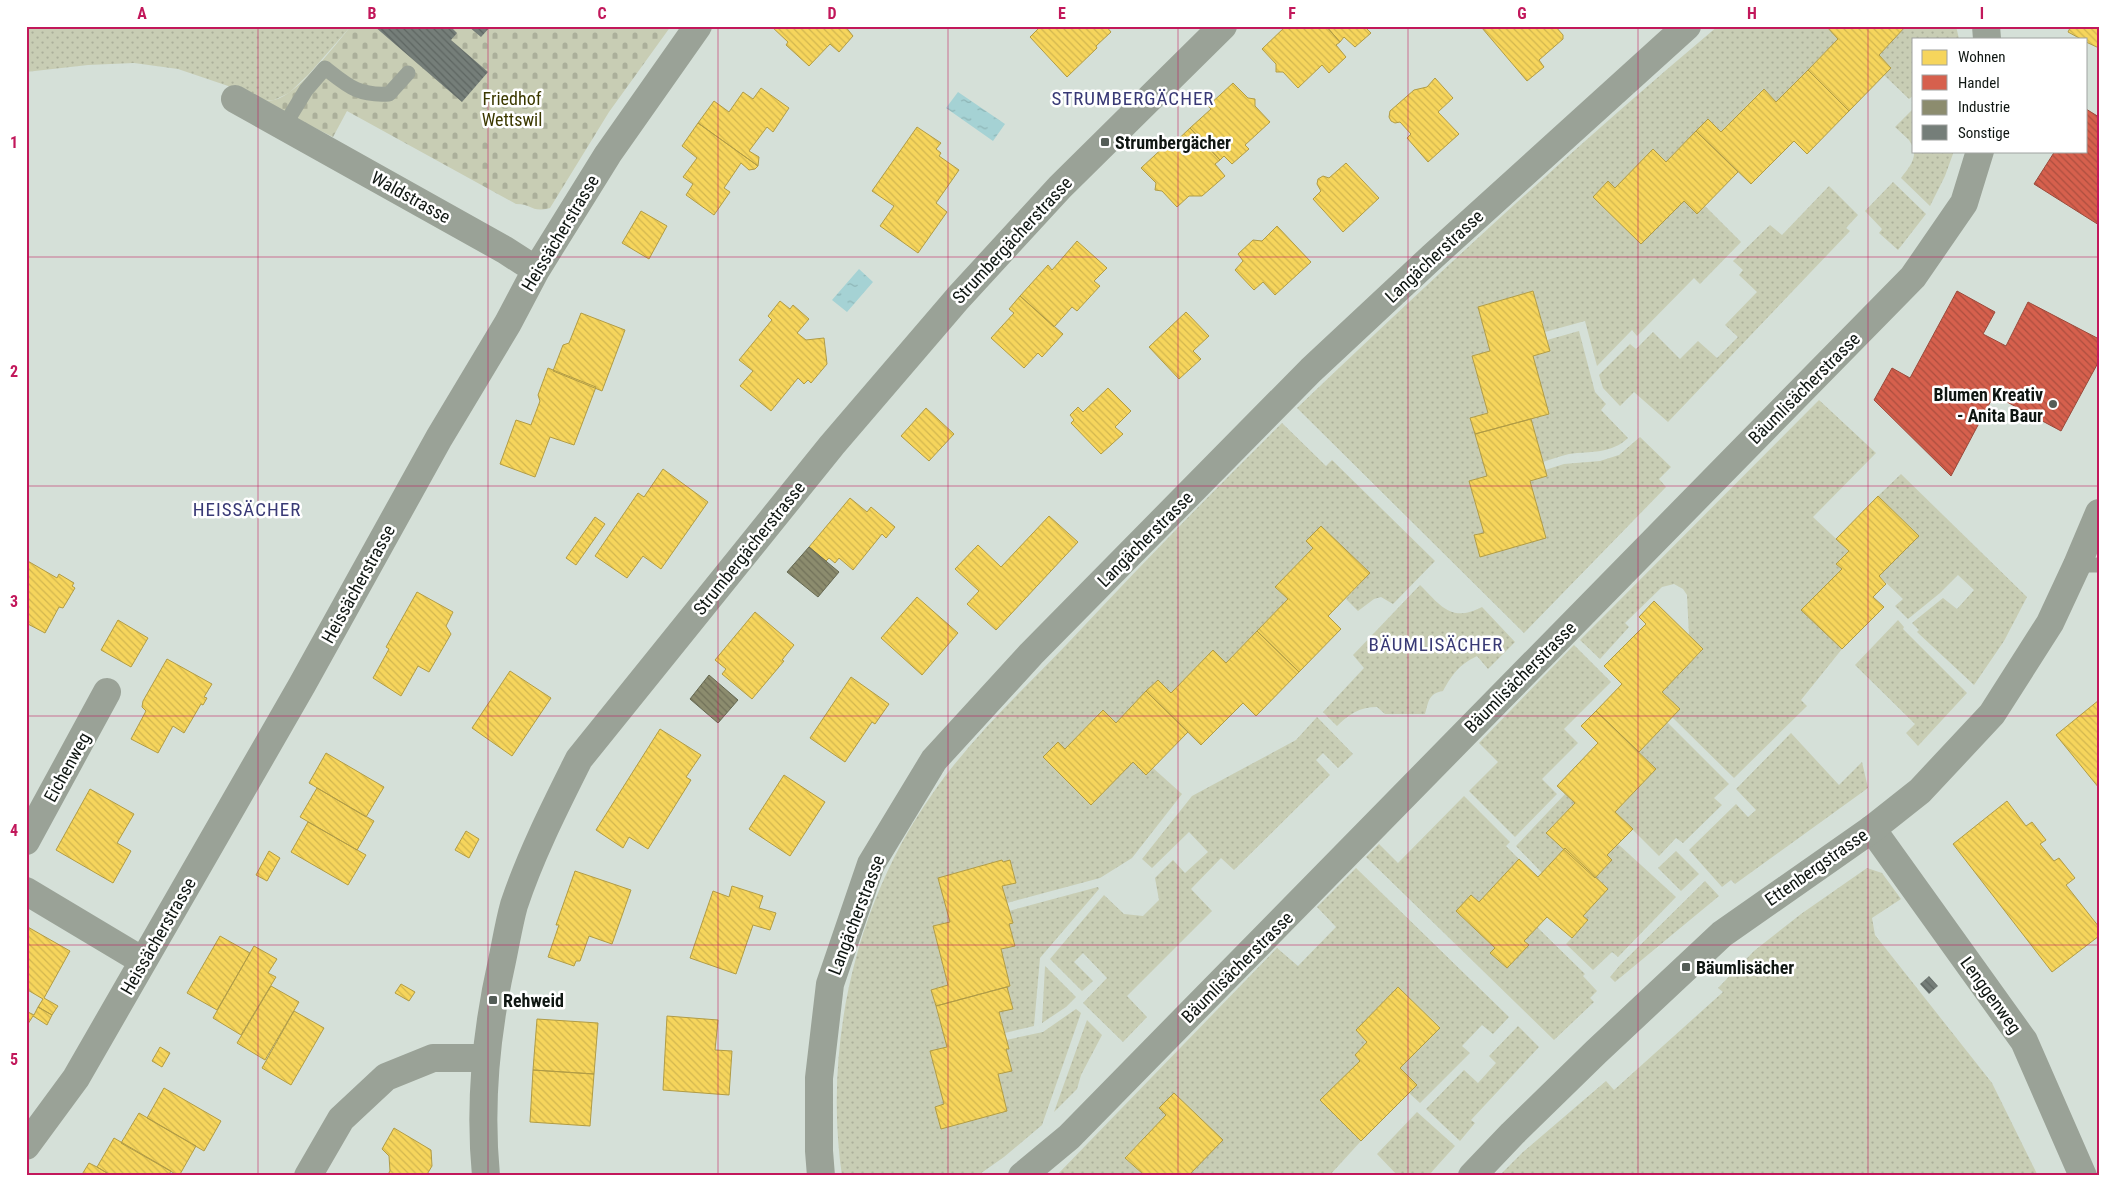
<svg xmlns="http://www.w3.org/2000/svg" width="2125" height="1202" font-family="'Roboto Condensed',sans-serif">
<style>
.green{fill:url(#green-dots)}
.cemetery{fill:url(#cemetery-stones)}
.water{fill:url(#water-ripples)}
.homes{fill:url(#homes-back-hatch);stroke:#b19c46}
.shops{fill:url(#shops-back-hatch);stroke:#9a4a3b}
.industry{fill:url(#industry-back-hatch);stroke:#666952}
.building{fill:url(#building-back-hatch)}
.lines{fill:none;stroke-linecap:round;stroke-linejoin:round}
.service{stroke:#9aa297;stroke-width:15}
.minor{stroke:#9aa297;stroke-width:28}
.tertiary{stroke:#9aa297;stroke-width:28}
.grid{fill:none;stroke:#c2185b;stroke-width:1;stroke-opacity:0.55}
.poi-dot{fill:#545d57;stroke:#fff;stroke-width:2}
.labels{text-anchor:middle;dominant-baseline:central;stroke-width:5;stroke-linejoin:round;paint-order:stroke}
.park-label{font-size:18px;fill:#3c3900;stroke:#fff}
.poi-label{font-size:18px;font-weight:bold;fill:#0f1612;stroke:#fff;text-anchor:start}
.street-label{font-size:18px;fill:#0f1612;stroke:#fff}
.neighbourhood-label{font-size:19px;letter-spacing:1px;fill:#383975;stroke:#fff}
.neatline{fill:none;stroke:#c2185b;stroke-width:2}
.grid-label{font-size:16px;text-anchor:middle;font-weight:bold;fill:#c2185b}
</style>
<defs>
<pattern id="green-dots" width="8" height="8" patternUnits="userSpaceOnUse" patternTransform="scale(1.25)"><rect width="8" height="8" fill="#c8cdb4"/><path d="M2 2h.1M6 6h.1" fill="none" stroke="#abaf9a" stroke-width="1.8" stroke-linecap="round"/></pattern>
<pattern id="cemetery-stones" width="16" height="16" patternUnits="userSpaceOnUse" patternTransform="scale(1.25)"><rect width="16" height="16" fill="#c8cdb4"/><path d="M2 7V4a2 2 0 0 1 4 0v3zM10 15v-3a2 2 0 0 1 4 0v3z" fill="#abaf9a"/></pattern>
<pattern id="water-ripples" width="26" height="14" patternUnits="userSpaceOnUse" patternTransform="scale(1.25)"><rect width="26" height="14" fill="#a5d2d4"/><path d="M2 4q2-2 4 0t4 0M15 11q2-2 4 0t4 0" fill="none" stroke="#8db4b5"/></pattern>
<pattern id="homes-back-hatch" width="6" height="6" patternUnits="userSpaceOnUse" patternTransform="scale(1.25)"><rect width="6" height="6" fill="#f6d55c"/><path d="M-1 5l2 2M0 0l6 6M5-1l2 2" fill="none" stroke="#d2b64f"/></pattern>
<pattern id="shops-back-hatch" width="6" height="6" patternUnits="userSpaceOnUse" patternTransform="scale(1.25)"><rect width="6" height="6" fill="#d6604d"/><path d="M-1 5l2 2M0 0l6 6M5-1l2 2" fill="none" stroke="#ac4e3f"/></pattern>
<pattern id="industry-back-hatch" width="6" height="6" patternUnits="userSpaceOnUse" patternTransform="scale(1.25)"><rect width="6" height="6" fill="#8c8c6e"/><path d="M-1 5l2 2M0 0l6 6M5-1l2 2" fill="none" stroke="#717159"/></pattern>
<pattern id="building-back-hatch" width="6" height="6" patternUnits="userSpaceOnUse" patternTransform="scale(1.25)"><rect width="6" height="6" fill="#757e79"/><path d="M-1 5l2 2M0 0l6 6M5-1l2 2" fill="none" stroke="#5e6662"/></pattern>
</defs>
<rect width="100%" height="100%" fill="#d5e0d8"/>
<path class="green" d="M26,26H351L309,74L289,93L274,100H259L240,90L178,69L134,63L88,65L26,72Z
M1718,26H1826L1838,39L1776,102L1763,89L1721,132L1708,119L1666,162L1653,149L1615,188L1608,181L1593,197L1641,244L1684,201L1697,214L1705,206L1741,242L1700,284L1694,278L1637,336L1632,330L1597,366L1585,321L1545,332L1533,291L1478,307L1490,351L1472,356L1488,413L1471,418L1487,476L1469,481L1484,533L1474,536L1480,556L1545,538L1530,481L1546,476L1545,470L1564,464L1600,461L1619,455L1640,437L1671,467L1659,479L1666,487L1524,633L1297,408C1434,277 1573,148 1718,26Z
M1906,26H1956L1959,39H1914V95L1909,99L1884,75L1891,67L1879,55Z
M1914,108V149L1909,140L1895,127Z
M1914,151H1954L1945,176L1930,206L1901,178C1907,170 1915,162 1914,151Z
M1893,182L1926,214L1898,250L1879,233L1882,229L1865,211Z
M1829,186L1858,215L1846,228L1850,231L1668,422L1634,392L1620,406L1603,388L1599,375L1630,344L1636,349L1653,332L1680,359L1698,341L1717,358L1738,337L1725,325L1757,292L1739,275L1743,270L1733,261L1770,225L1782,235Z
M1579,331L1595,392L1606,404L1601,410L1628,438C1611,454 1591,451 1569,454C1560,456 1552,459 1543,462L1531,419L1533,356L1550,351L1547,340Z
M1819,400L1876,453L1813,517L1849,551L1836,564L1842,569L1801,610L1842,649L1801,700L1807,706L1734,778L1672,717L1679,709L1662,692L1703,650L1689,636L1687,595L1683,589L1674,584L1662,587L1625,623L1629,627L1600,659L1580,640Z
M1282,423L1326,466L1332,460L1435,561L1393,604L1381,597L1374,599L1358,611L1346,599L1370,573L1321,526L1306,541L1313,548L1275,587L1288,599L1226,663L1213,650L1171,693L1158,680L1116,723L1102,710L1065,749L1058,742L1043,757L1091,805L1133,762L1146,775L1153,768L1182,794L1132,858L1100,878L1007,903L1002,886L1016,882L1010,860L1003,862L1002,860L938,878L950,922L933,927L948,985L931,990L947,1047L930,1052L944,1104L935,1107L941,1129L1007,1111L998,1074L1012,1070L1006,1049H1008L1006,1040L1043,1032L1076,1009L1081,1013L1042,1125L1004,1157L977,1176H842C823,1045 856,901 933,793C971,738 1022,691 1068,643C1138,568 1209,495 1282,423Z
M1901,474L2027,597L2004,641L1974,685L1917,632L1919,630L1912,623L1943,598L1957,609L1974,590L1958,575L1940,593L1908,619L1895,606L1903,599L1879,576L1918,536L1878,496Z
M1420,585C1441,606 1451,623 1482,607L1515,642L1488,669L1477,656C1459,665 1453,673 1443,691C1428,694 1429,701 1425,714H1385L1377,707C1360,707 1349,714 1337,726L1323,712L1364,668L1353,655Z
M1898,620L1904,627L1903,629L1967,693L1918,746L1906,733L1915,724L1855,665Z
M1574,645L1611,682L1564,729L1578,743L1542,779L1557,794L1515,837L1469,791L1498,762L1479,743Z
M1317,717L1353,754L1338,768L1323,753L1316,760L1330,775L1234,870L1221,858L1191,889L1212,911L1127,996L1147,1017L1123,1042L1083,1003L1107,978L1083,953L1074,962L1093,981L1082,991L1050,959L1104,895L1124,914L1143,916L1159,900L1155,878L1173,860L1185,873L1208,852L1189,832L1152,868L1142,859L1192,796L1296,740Z
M1667,722L1729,784L1714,798L1722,805L1683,843L1676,838L1659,856L1615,812L1656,769L1639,752Z
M1791,733L1839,785L1862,762L1868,788L1735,884L1731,880L1722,887L1689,850L1736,804L1748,817L1756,810L1736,789Z
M1565,794L1575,803L1546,832L1565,848L1542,873L1516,846Z
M1464,796L1510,842L1506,846L1519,859L1479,902L1471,895L1456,911L1495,948L1490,953L1507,968L1528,945L1524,941L1537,927L1585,974L1583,976L1597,991L1590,998L1594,1002L1554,1040L1366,857L1379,844L1398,863Z
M1618,844L1676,897L1618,957L1612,952L1593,970L1566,944L1588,921L1583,916L1595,878L1612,860L1607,855Z
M1676,851L1699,874L1681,891L1658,868Z
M1356,868L1509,1017L1493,1034L1482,1025L1462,1046L1470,1053L1420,1103L1409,1093L1417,1085L1400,1068L1440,1027L1398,987L1356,1030L1367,1042L1355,1055L1360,1061L1321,1100L1361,1141L1329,1176H1188L1222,1140L1174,1093L1160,1108L1166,1115L1125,1157L1143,1174L1141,1176H1056L1277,948L1298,966L1336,927L1317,907Z
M1867,868L1882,873L1901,899L1872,918L1875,935L1992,1083L2038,1176H1499L1523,1152L1606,1081L1614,1090L1723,992L1718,988L1754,951L1801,914Z
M1705,881L1719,896L1615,982L1610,977L1620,965Z
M1098,887L1099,889L1040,958L1034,1026L1005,1033L999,1012L1013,1008L1007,987L1010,986L1001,949L1015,945L1009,924L1012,923L1009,911Z
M1045,966L1076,997L1066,1007L1042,1023Z
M1087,1020L1102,1035L1081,1075L1077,1089L1054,1112Z
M1518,1026L1539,1047L1471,1120L1475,1123L1460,1141L1426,1109L1464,1070L1478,1083L1496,1063L1489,1056Z
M1417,1112L1455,1146L1428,1176H1398L1377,1154Z"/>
<path class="cemetery" d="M351,26H671L609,112L550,208C531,213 533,204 516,204L347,111L333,137L259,100C263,100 270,101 274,100C299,94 334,46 351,26Z"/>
<path class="water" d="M958,92L1005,124L993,141L946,108Z
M859,269L873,282L847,312L832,300Z"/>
<path class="homes" d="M771,26H845L853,36L839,52L830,44L809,66L786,45L788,42Z
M1041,26H1106L1111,32L1096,46L1097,48L1067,77L1030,37Z
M1286,26L1290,29L1292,26H1326L1340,42L1336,45L1346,57L1329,73L1322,65L1298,88L1283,72H1276V64L1262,49Z
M1326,26H1364L1371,33L1355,47L1344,37L1340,42Z
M1484,26H1538L1540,28L1542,26H1555L1563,35V39L1539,60L1544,67L1527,81L1482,28Z
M1826,26H1906L1879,55L1891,68L1849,111L1808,70L1838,39Z
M2071,26H2099V48L2086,42V39H2081L2068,32Z
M1808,70L1849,111L1807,154L1794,141L1751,184L1696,131L1708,119L1721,132L1764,89L1776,102Z
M1435,78L1453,98L1438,112L1459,134L1428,162L1407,138L1411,134L1400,122L1395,123L1391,121L1389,117L1390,111L1414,90L1427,87Z
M1233,83L1248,98L1255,99V106L1270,122L1245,145L1249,149L1232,164L1224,156L1220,160L1190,128L1211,109L1208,106Z
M761,88L789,108L773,132L767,127L749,151L759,157L758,166L698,123L714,101L729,112L743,92L753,99Z
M698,123L758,166L755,169L749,170L741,163L724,188L730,192L714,215L686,195L693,184L683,177L697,158L682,146Z
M917,127L941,143L936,149L941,153L939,156L959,170L936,203L947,212L918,253L880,226L894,206L872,191Z
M1190,128L1220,160L1215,164L1225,176L1202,196H1189L1177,207L1162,191L1155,190L1156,183L1141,168L1167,144L1170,147Z
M1696,131L1738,172L1697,214L1684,201L1641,244L1593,197L1608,181L1615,188L1653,149L1666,162Z
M1346,163L1379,198L1343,232L1313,199L1321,191L1317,184L1318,179L1323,176L1329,178Z
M641,211L667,226L649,259L622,243Z
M1277,226L1311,262L1275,295L1263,282L1254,290L1235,270L1243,261L1238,254L1253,240L1262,241Z
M1077,241L1107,268L1094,281L1100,286L1077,311L1072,307L1054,327L1020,296L1048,265L1052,270Z
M1533,291L1550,351L1533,356L1549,414L1475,434L1470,418L1488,413L1472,356L1490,351L1478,307Z
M1020,296L1063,334L1042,357L1038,353L1024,368L991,338L1014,313L1009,309Z
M780,301L790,309L793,305L809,319L797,333L806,340L824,338L827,364L811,383L808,380L804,384L798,378L771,411L740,386L753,371L739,360L772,320L768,316Z
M1186,312L1209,336L1193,351L1201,359L1179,379L1149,347Z
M581,313L625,330L602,391L553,371L563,345L569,343Z
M548,368L596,387L574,445L550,437L535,477L500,464L516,420L531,425L540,401L538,395Z
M1108,388L1131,411L1115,427L1123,434L1101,454L1071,423L1074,420L1070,415L1078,407L1083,412Z
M926,408L954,434L929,461L901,436Z
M1531,419L1547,476L1530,481L1546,538L1480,557L1474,535L1484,533L1469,481L1487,476L1475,434Z
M663,469L708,502L661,569L643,556L627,578L595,556L638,493L644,497Z
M1878,496L1919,536L1879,576L1886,584L1873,597L1884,607L1842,649L1801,610L1842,569L1836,564L1849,551L1836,539Z
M850,498L867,512L871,507L895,527L886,538L882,534L853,570L839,558L835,563L829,558L826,561L809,547Z
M1049,516L1078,542L996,630L967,604L979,591L955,569L978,545L1001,567Z
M595,517L605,524L576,565L566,558Z
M1321,526L1370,573L1328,616L1341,629L1299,672L1257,631L1288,599L1275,587L1313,548L1306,541Z
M26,560L57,578L59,574L74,583L72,586L75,588L63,608L59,607L45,633L26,623Z
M417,592L453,612L446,626L451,634L429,672L418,666L401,696L373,678L389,649L386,647Z
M917,597L958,633L922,675L881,638Z
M1654,601L1703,649L1662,692L1680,709L1639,752L1596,711L1622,684L1604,666L1646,624L1639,617Z
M755,612L794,645L782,660L784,661L752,699L722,674L726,669L715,660Z
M118,620L148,638L131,667L101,650Z
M1257,631L1299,672L1256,716L1243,703L1201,745L1146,691L1158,680L1171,693L1213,650L1226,663Z
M167,659L212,684L204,697L207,698L203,705L201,704L184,733L173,726L158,753L131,739L146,711L142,707L143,701Z
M510,671L551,698L512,756L472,728Z
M851,677L889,704L875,724L872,722L845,762L810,738Z
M1146,691L1188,732L1146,775L1133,762L1091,805L1043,757L1058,742L1065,749L1103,710L1116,723Z
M2099,700V788L2056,735Z
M1596,711L1656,769L1615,812L1633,829L1607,855L1612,860L1595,878L1546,833L1575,803L1557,786L1598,743L1581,726Z
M660,729L701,755L686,777L691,780L648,849L629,837L623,848L596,830Z
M326,753L384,787L366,817L309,783Z
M784,775L825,802L790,856L749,829Z
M317,788L374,821L357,850L300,817Z
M90,789L134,814L117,843L131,851L113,883L56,850Z
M2007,801L2026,826L2032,822L2046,840L2040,844L2054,861L2059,858L2075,878L2066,885L2099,927V936L2052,972L1953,844Z
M308,822L366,855L348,885L291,852Z
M466,831L479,839L469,858L455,850Z
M1565,848L1608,889L1583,916L1588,920L1572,938L1547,917L1524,941L1529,945L1507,968L1490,953L1495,948L1456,911L1471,895L1479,902L1519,859L1538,877Z
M269,851L280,858L267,881L256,875Z
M1002,860L1003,862L1010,860L1016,883L1002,886L1013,923L1009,924L1015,946L1001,949L1010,986L936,1006L931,990L948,985L933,926L950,922L938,878Z
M575,871L631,890L612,944L589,936L580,961H576L574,966L548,957L559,925H556Z
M732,886L763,896L759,908L776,913L770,930L753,925L736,974L690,958L713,891L729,897Z
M26,926L70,951L44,998L58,1006L52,1015L38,1007L43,999L26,989Z
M220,936L250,953L217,1010L187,993Z
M254,946L277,959L268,973L276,977L241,1035L213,1018Z
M401,984L415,992L409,1001L395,993Z
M271,986L299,1002L265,1060L237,1043Z
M1007,987L1013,1009L999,1012L1009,1049H1006L1012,1071L998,1074L1007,1111L941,1129L935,1107L944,1104L930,1051L947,1047L936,1006Z
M1398,987L1440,1028L1400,1068L1417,1085L1361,1141L1320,1100L1360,1061L1355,1055L1367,1042L1356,1030Z
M38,1007L52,1015L47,1025L33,1016L26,1027V1011L34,1015Z
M294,1011L324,1028L291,1085L262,1068Z
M667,1016L718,1020L715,1050L732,1051L729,1095L663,1090Z
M537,1019L598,1023L594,1074L533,1070Z
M160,1047L170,1053L162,1067L152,1061Z
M533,1070L594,1074L590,1126L530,1122Z
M164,1088L221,1121L204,1151L147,1118Z
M1174,1093L1223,1140L1188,1176H1141L1143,1174L1125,1158L1166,1115L1159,1108Z
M139,1113L196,1146L179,1176L121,1143Z
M394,1128L431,1150L432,1166L426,1176H387L390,1171L389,1156L382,1149Z
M114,1138L171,1171L168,1176H112L97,1167Z
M89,1163L97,1167L112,1176H81Z"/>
<path class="shops" d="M2086,109L2099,117V225L2034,184L2055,151H2086Z
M1957,291L1995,312L1983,334L2006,346L2028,302L2099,339V361L2061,431L1994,395L1951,476L1874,400L1892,368L1910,378Z"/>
<path class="industry" d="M809,547L839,572L818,597L787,572Z
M709,675L738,700L718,723L690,699Z"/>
<path class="building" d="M374,26H450L457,33L451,40L488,72L462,102Z
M468,26H491L481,37Z
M1929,976L1938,986L1929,994L1920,984Z"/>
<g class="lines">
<path class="service" d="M284,126L306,90L325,68C348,86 358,96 389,94L408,73
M2077,565H2099"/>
<path class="minor" d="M1986,26L1987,39
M235,99L505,250L536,270
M1872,829L2024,1041L2083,1176
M26,841L107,692
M26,891L143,961
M26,1146L76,1078L302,685L439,438L508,323L536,270L608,154L698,26
M308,1176L341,1119L386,1077L433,1058H485
M486,1176C479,1103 486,1032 502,961C506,942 509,923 514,905C531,854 555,807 579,759L832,445L958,298L1060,187L1223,26
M821,1176L819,1151V1078L830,984L871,864L934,760L1031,654L1311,370L1432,257L1687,26
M1022,1176L1069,1137L1913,277L1964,203L1980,151"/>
<path class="tertiary" d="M1472,1176L1512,1134L1596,1052L1722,934L1872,829L1920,791L1992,714L2050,623L2077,565L2099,513"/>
</g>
<path class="grid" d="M258,26V1176M488,26V1176M718,26V1176M948,26V1176M1178,26V1176M1408,26V1176M1638,26V1176M1868,26V1176M26,257H2099M26,486H2099M26,716H2099M26,945H2099"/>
<g class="poi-dot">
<rect x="1100" y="137" width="10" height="10" rx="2.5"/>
<circle cx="2053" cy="404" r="5"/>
<rect x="1681" y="962" width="10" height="10" rx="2.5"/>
<rect x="488" y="995" width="10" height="10" rx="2.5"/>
</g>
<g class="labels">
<g class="park-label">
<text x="512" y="98">Friedhof<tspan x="512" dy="21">Wettswil</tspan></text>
</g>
<g class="poi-label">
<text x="1115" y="142">Strumbergächer</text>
<text x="2043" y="394" text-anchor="end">Blumen Kreativ<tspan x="2043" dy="21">- Anita Baur</tspan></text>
<text x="1696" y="967">Bäumlisächer</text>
<text x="503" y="1000">Rehweid</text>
</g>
<g class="street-label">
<text transform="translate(411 197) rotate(29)">Waldstrasse</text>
<text transform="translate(560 233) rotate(-59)">Heissächerstrasse</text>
<text transform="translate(1012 240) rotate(-47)">Strumbergächerstrasse</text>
<text transform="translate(1434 256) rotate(-43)">Langächerstrasse</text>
<text transform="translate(1804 388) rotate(-45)">Bäumlisächerstrasse</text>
<text transform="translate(1145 539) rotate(-45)">Langächerstrasse</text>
<text transform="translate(749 548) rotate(-51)">Strumbergächerstrasse</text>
<text transform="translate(358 584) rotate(-61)">Heissächerstrasse</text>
<text transform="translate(1520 677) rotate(-45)">Bäumlisächerstrasse</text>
<text transform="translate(67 767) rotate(-61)">Eichenweg</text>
<text transform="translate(1816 867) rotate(-35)">Ettenbergstrasse</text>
<text transform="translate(856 915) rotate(-69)">Langächerstrasse</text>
<text transform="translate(158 936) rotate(-60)">Heissächerstrasse</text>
<text transform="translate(1237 967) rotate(-45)">Bäumlisächerstrasse</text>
<text transform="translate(1991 995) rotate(54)">Lenggenweg</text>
</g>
<g class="neighbourhood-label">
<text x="1133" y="98">STRUMBERGÄCHER</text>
<text x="247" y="509">HEISSÄCHER</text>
<text x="1436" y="644">BÄUMLISÄCHER</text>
</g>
</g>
<rect width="2125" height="1202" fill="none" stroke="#ffffff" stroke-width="55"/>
<rect x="1912" y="38" width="175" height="115" fill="#ffffff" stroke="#9fa2a0"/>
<rect x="1922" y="50" width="25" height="15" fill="#f6d55c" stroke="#9fa2a0"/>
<text x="1958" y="62" font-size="15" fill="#0f1612">Wohnen</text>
<rect x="1922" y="75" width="25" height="15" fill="#d6604d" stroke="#9fa2a0"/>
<text x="1958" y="88" font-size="15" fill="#0f1612">Handel</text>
<rect x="1922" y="100" width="25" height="15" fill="#8c8c6e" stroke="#9fa2a0"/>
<text x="1958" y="112" font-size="15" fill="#0f1612">Industrie</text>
<rect x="1922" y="125" width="25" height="15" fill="#757e79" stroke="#9fa2a0"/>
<text x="1958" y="138" font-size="15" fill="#0f1612">Sonstige</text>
<rect x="28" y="28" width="2070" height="1146" class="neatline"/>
<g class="grid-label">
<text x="142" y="19">A</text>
<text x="372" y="19">B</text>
<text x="602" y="19">C</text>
<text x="832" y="19">D</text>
<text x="1062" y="19">E</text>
<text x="1292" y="19">F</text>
<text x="1522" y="19">G</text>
<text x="1752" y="19">H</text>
<text x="1982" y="19">I</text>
<text x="14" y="148">1</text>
<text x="14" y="377">2</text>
<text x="14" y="607">3</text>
<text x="14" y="836">4</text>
<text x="14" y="1065">5</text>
</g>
</svg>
